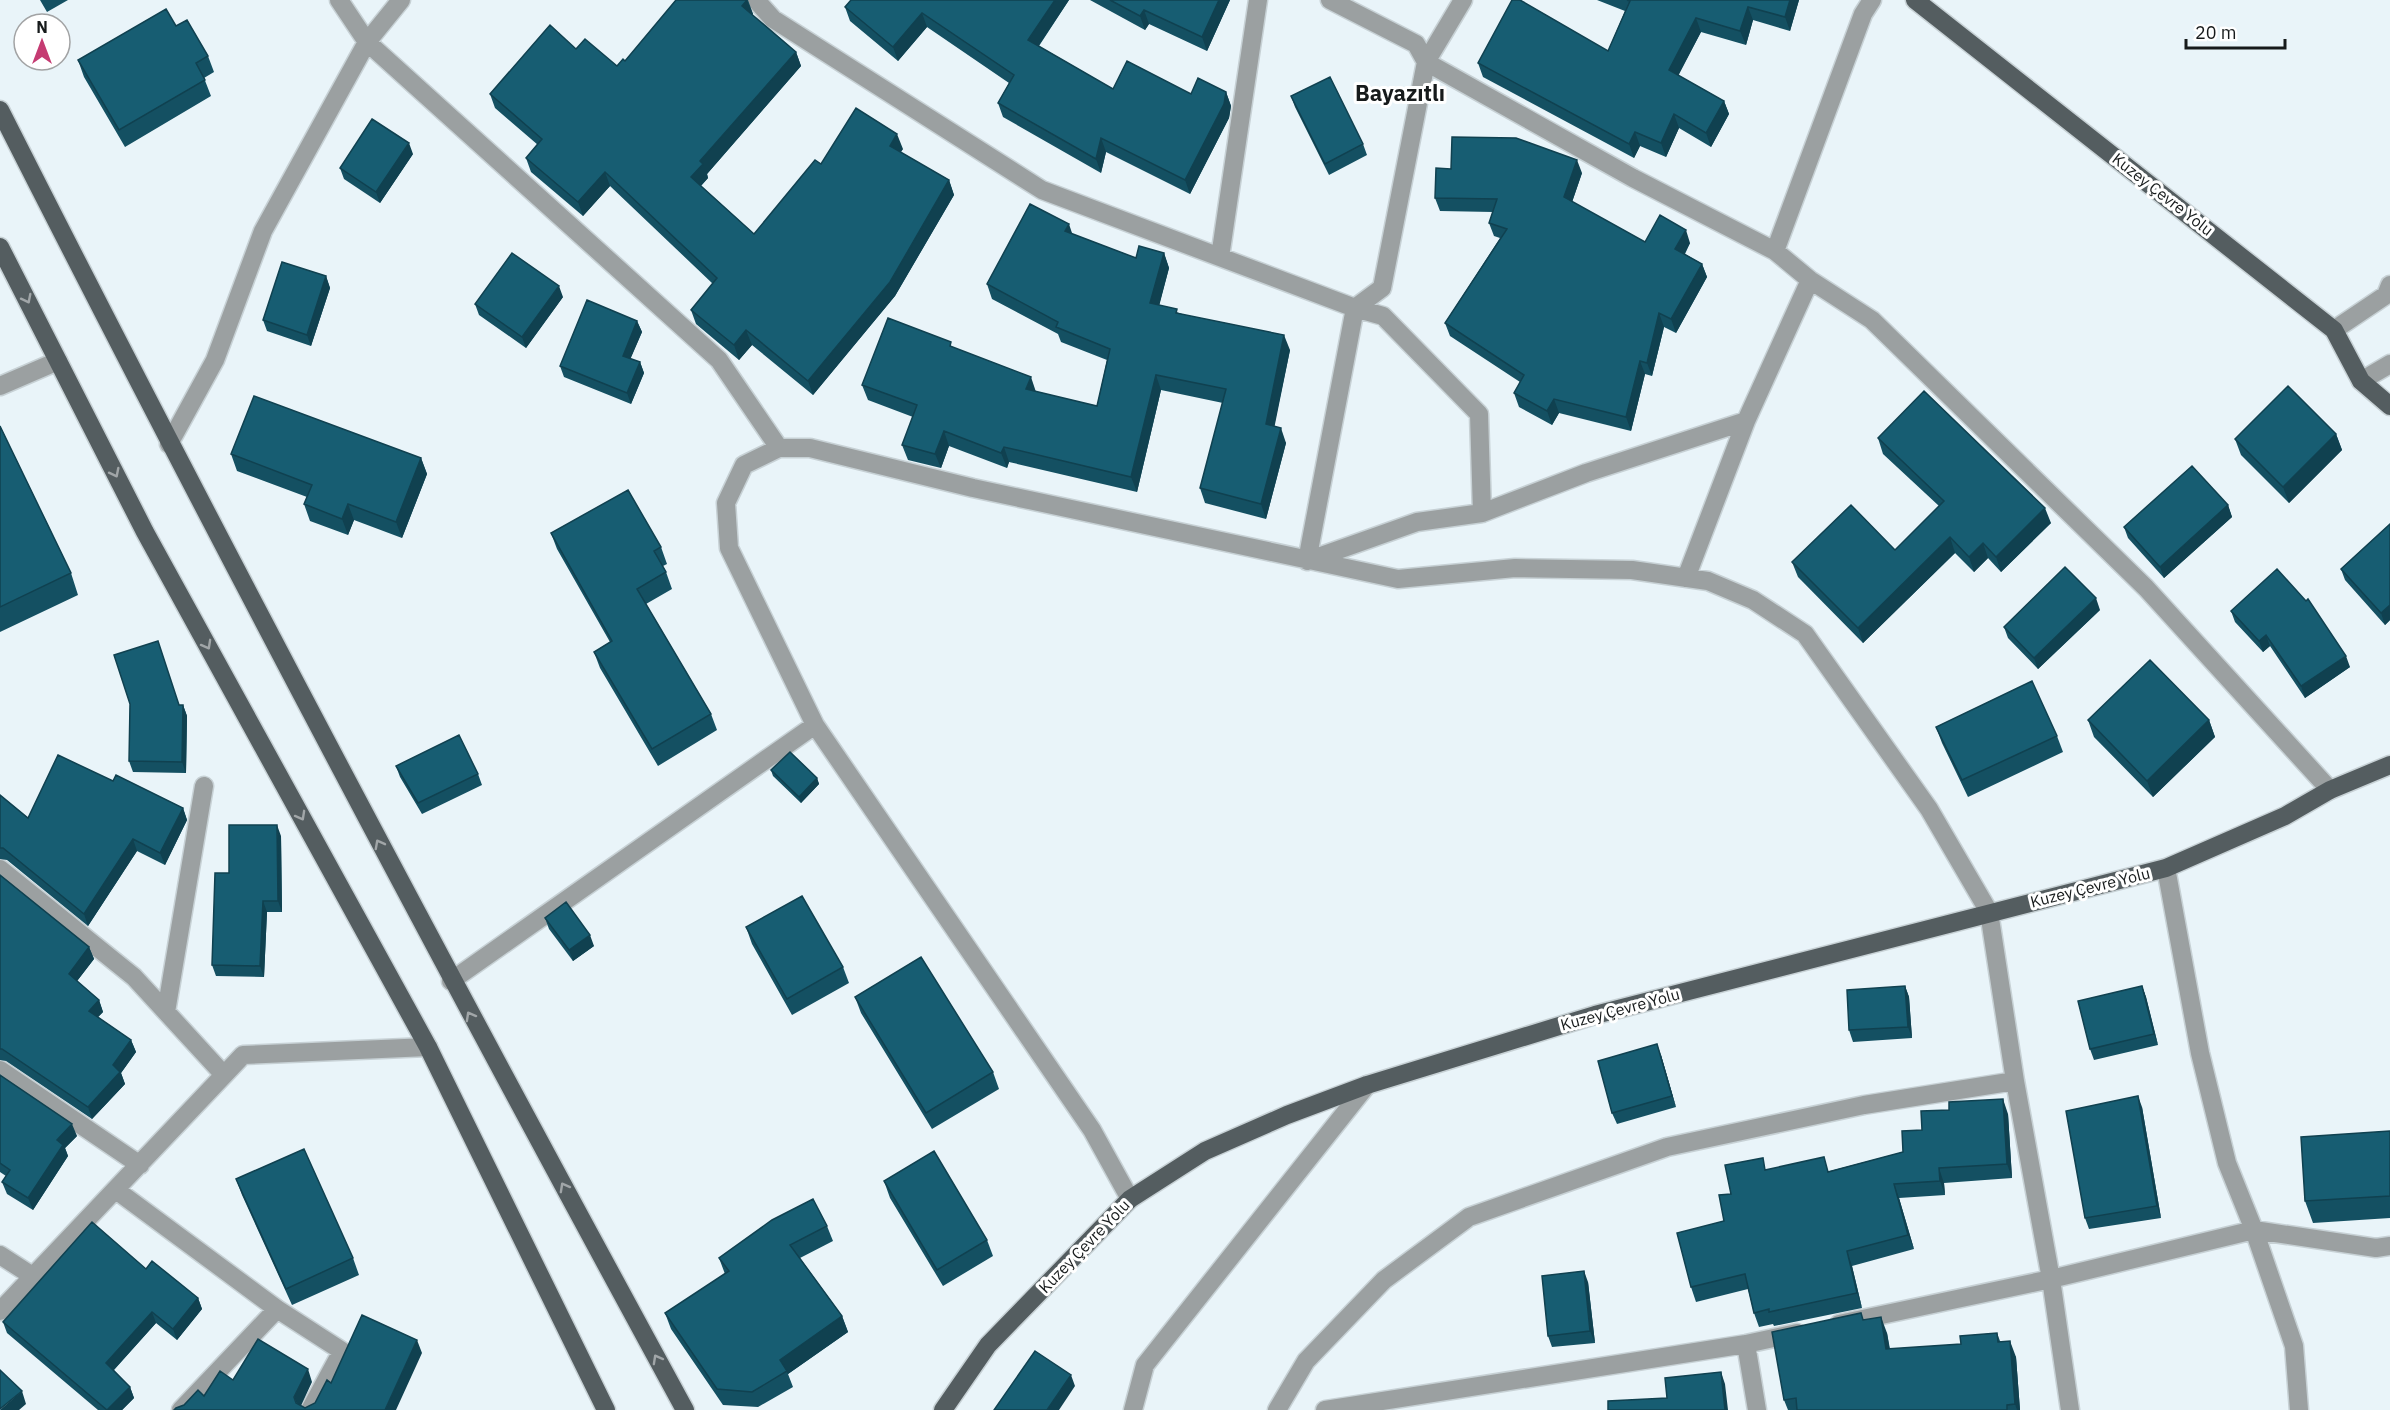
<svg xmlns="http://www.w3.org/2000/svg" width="2390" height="1410" font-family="'IBM Plex Sans',sans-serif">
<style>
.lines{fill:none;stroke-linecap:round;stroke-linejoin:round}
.minor-casing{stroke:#c7d1d5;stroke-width:21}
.major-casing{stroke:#c7d1d5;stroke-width:21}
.minor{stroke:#9ba0a1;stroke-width:18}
.major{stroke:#545d60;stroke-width:18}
.wall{fill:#145062}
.shaded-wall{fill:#104150}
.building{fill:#175d72;stroke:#104150;stroke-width:1.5}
.oneway{stroke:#a1a6a8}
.labels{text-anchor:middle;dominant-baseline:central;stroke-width:6;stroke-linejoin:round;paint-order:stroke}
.street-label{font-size:16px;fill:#161a1b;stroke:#fff}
.district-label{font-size:22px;font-weight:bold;fill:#161a1b;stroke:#fff}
</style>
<rect width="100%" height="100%" fill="#e9f4f9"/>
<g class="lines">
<defs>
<path id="minor" d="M339,0L367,42L719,360L779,448
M756,0L773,19L1042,190L1355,308L1383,316L1479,414L1482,513
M1330,0L1416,44L1426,62L1633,178L1775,251L1810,280L1872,320L2146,588L2330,790
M1463,0L1426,62L1382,288L1355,308L1307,561L1417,522L1482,513L1586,473L1746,421L1810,280
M1775,251L1863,14L1872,0
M1220,257L1258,0
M2334,330L2386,295L2390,285
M2361,381L2390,364
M0,386L58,361
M169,444L215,360L263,231L367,42L401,0
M1686,578L1746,421
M2166,868L2200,1053L2227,1163L2254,1230L2294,1346L2299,1410
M0,869L134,977L224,1075
M451,981L815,725
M166,1012L204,786
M0,1070L140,1165
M116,1190L277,1309L342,1351L310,1410
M1130,1199L1092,1130L815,725L729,548L726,503L744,465L779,448H810L973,488L1398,579L1515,568L1632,570L1708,581L1753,600L1805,634L1929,809L1989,912L2015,1081L2051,1279L2070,1410
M0,1255L34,1277
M0,1311L243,1055L428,1047
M1839,1324L2051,1279L2254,1230L2376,1248L2390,1246
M1746,1344L1757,1410
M181,1410L277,1309
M1133,1410L1145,1365L1367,1085
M1277,1410L1306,1361L1384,1280L1469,1217L1667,1147L1864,1105L2015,1081
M1325,1410L1746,1344L1797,1333"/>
<path id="major" d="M1915,0L2334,330L2361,381L2390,406
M0,110C221,547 451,980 685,1410
M0,247L145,532L428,1047L606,1410
M943,1410L988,1345L1130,1199L1205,1151L1287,1115L1367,1085L1595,1015L2166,868L2285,816L2330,790L2390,765"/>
</defs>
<use href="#minor" class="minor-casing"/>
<use href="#major" class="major-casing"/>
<use href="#minor" class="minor"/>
<use href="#major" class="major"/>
</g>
<path class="wall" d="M40,0H68L47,12Z
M676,0H748L753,14L752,15L796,52L801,66L707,174L708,178L701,186L754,234L821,164L903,149L900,152L949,180L954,195L895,296L813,395L752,345L739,360L696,324L691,310L713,284L610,186L583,216L531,172L526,158L538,145L495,108L490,94L576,49L617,66L625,61Z
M1069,0L1039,46L1113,89L1191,94L1226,92L1231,106L1229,118L1190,194L1106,152L1101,173L1003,117L998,103L1009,83L927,27L898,61L850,21L845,7Z
M1090,0H1230L1207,51L1149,24L1145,30Z
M1597,0H1799L1790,31L1753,20L1746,45L1701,32L1678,75L1724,101L1729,114L1711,147L1679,128L1666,157L1640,146L1634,158L1483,77L1478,63L1608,51L1625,11Z
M176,26L208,56L214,72L204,78L211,96L125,147L84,77L78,60Z
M1291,96L1363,144L1367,155L1329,175L1295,107Z
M413,154L380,203L344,179L340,168Z
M1582,173L1572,202L1645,242L1690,243L1685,254L1702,264L1707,277L1676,333L1664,327L1652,376L1645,374L1631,431L1559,413L1552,425L1519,407L1514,393L1520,382L1450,336L1445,323L1500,238L1494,236L1489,223L1493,212L1440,211L1435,198Z
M1072,234L1136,258L1164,253L1169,268L1159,305L1179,313L1290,350L1274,426L1286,443L1266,519L1205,503L1200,488L1223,403L1161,390L1137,492L1009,462L1007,468L949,446L941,468L908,460L902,445L913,417L868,400L862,385L953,348L1036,392L1097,406L1107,360L1061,342L1058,334L992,299L987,284Z
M326,276L330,288L311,346L267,331L263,320Z
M563,297L526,348L479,315L475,304Z
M637,321L642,332L630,359L640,362L644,373L631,404L564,377L560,366Z
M0,426L71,573L78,595L0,632Z
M2336,434L2342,450L2289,503L2241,455L2235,439Z
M1878,438L2051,523L2001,572L1988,558L1974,572L1955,553L1863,643L1798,577L1792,562L1895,550L1939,506L1883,454Z
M231,454L421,458L427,474L402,538L354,520L348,535L310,521L304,504L307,497L237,471Z
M2228,505L2232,517L2164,578L2128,538L2124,527Z
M2390,524V620L2385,625L2345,580L2341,569Z
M551,533L661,547L667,564L663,566L666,572L672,589L646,604L711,714L717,730L658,766L600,668L594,652L610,642L557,549Z
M2100,610L2038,669L2008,638L2004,627Z
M2231,611L2350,667L2305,698L2270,646L2263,652L2235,622Z
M179,705H183L187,716L186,773L133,772L129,761Z
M2088,720H2209L2215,737L2153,797L2094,737Z
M1936,727L2057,736L2063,752L1968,797L1942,743Z
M396,766L478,774L482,785L422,814L400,777Z
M771,770L817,778L819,784L801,803L773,776Z
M113,781L183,808L187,820L165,865L137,851L88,926L7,860L0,859V795L28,818Z
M281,836L282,912H267L264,977L216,976L212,965L229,873Z
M0,875L89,947L94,959L77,981L99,1000L103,1012L98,1017L131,1040L136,1052L121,1073L125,1084L92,1119L6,1061L0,1060Z
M545,918L594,946L573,961L549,929Z
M746,927L843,967L849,983L792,1015L752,944Z
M1905,986L1909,997L1912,1038L1853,1042L1849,1030Z
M2142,986L2146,997L2158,1045L2094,1060L2090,1049Z
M855,997L993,1072L999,1089L932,1129L861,1013Z
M1661,1055L1676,1107L1617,1124L1612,1113Z
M0,1075L77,1136L65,1148L68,1156L33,1210L7,1194L2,1182L6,1176L0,1172Z
M2142,1107L2161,1218L2089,1229L2085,1218Z
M2008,1114L2012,1178L1944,1183L1945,1195L1899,1198L1914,1249L1852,1266L1862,1308L1774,1326L1773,1324L1759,1327L1754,1313L1748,1289L1696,1302L1691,1287L1724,1221L1731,1194L1767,1170L1830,1171L1903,1152L1922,1130Z
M2390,1131V1218L2313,1223L2305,1201Z
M236,1179L353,1258L359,1275L292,1305L242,1195Z
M884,1181L987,1240L993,1256L943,1286L890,1198Z
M827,1226L833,1241L800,1258L842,1316L848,1332L788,1374L793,1387L758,1407L723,1405L671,1329L665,1313L725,1274L719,1258Z
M146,1269L198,1298L202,1309L177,1340L156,1323L114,1370L130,1387L134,1398L122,1410H98L7,1333L3,1322Z
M1588,1282L1595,1343L1552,1347L1548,1336Z
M1864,1320L1887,1333L1890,1349L1961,1344L1997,1333L2000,1341L2016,1357L2020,1410H1788L1784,1400Z"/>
<path class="shaded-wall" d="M747,0L753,14L747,20L742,6Z
M1055,0H1069L1033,54L1028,40Z
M1219,0H1230L1207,51L1202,37Z
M1790,0H1799L1790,31L1785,17Z
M1748,7L1753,20L1746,45L1740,31Z
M1144,10L1149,24L1145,30L1140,16Z
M922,13L927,27L898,61L893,47Z
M1696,18L1701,32L1674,84L1669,70Z
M796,52L801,66L707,174L708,178L696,191L691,177L700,161Z
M1226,92L1231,106L1229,118L1190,194L1185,180Z
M1724,101L1729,114L1711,147L1706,133Z
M1674,114L1679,128L1666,157L1661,143Z
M1635,132L1640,146L1634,158L1629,144Z
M897,134L903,149L895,161L890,146Z
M1101,138L1106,152L1101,173L1096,159Z
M409,143L413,154L380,203L376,192Z
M1577,160L1582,173L1569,211L1564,197Z
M605,172L610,186L583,216L578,202Z
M949,180L954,195L895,296L813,395L808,381Z
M1069,224L1074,239L1065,231Z
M1686,230L1690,243L1680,262L1675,249Z
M1164,253L1169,268L1156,318L1150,303Z
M1702,264L1707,277L1676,333L1671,319Z
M326,276L330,288L311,346L307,335Z
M559,286L563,297L526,348L522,337Z
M1659,313L1664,327L1652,376L1647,363Z
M637,321L642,332L627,367L623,356Z
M746,330L752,345L739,360L734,345Z
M1284,335L1290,350L1272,439L1266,424Z
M1640,361L1645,374L1631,431L1626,417Z
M640,362L644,373L631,404L627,393Z
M1156,375L1161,390L1137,492L1131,477Z
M1031,377L1036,392L1026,389Z
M1554,399L1559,413L1552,425L1547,411Z
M1281,428L1286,443L1266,519L1261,504Z
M944,431L949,446L941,468L935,454Z
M2336,434L2342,450L2289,503L2283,487Z
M1004,447L1009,462L1007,468L1001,453Z
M421,458L427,474L402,538L396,522Z
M348,504L354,520L348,535L342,519Z
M2228,505L2232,517L2164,578L2160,567Z
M2045,508L2051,523L2001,572L1996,557Z
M1950,537L1955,553L1863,643L1858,628Z
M1983,543L1988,558L1974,572L1969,557Z
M2096,598L2100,610L2038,669L2034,658Z
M2390,605V620L2385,625L2381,613Z
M2266,635L2270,646L2263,652L2259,641Z
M2346,656L2350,667L2305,698L2301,686Z
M183,705L187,716L186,773L182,762Z
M2209,720L2215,737L2153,797L2147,781Z
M817,778L819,784L801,803L799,797Z
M183,808L187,820L165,865L160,853Z
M277,825L281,836L282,912L278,901Z
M133,839L137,851L88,926L84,914Z
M263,901L267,912L264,977L260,966Z
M590,935L594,946L573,961L569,950Z
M89,947L94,959L74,985L69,974Z
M1905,986L1909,997L1912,1038L1908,1027Z
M2142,986L2146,997L2158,1045L2154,1034Z
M99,1000L103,1012L93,1022L89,1011Z
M131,1040L136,1052L121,1073L125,1084L92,1119L88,1107L113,1065Z
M1657,1044L1661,1055L1676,1107L1672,1096Z
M2138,1096L2142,1107L2161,1218L2157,1206Z
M2003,1099L2008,1114L2012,1178L2007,1164Z
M72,1124L77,1136L65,1148L68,1156L33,1210L28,1198L57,1140Z
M1939,1168L1944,1183L1945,1195L1940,1181Z
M1894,1184L1899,1198L1914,1249L1908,1235Z
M1847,1251L1852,1266L1862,1308L1857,1293Z
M1584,1271L1588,1282L1595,1343L1590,1331Z
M198,1298L202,1309L177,1340L173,1329Z
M152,1312L156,1323L110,1374L106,1363Z
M842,1316L848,1332L788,1374L780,1360Z
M1881,1317L1887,1333L1892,1365L1886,1349Z
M417,1340L422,1353L396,1410H385Z
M2010,1341L2016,1357L2020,1410H2017L2015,1404Z
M308,1369L312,1382L299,1410L294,1397Z
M1721,1372L1725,1384L1728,1410H1725Z
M1071,1375L1075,1386L1059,1410H1047Z
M130,1387L134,1398L122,1410H107Z
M22,1391L26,1404L19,1410H0Z"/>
<path class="building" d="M676,0H747L742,6L796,52L700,161L703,164L691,177L754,234L815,160L821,164L856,108L897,134L890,146L949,180L890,282L808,381L746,330L734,345L691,310L717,278L605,172L578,202L526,158L542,139L490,94L550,25L576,49L585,39L617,66L623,59L625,61Z
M851,0H1055L1028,40L1113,89L1127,61L1191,94L1198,78L1226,92L1224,104L1185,180L1101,138L1096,159L998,103L1014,75L922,13L893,47L845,7Z
M1110,0H1219L1202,37L1144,10L1140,16Z
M1512,0H1520L1608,51L1630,1L1627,0H1790L1785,17L1748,7L1740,31L1696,18L1669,70L1724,101L1706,133L1674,114L1661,143L1635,132L1629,144L1478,63Z
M166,9L176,26L187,20L208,56L196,63L205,80L119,130L78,60Z
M1330,77L1363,144L1325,164L1291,96Z
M372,119L409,143L376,192L340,168Z
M1452,137L1516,138L1577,160L1564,197L1645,242L1660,215L1686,230L1675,249L1702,264L1671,319L1659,313L1647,363L1640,361L1626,417L1554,399L1547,411L1514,393L1524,375L1445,323L1507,229L1489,223L1497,199L1435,198L1436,168L1451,169Z
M1030,204L1069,224L1065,231L1136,258L1139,246L1164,253L1150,303L1177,309L1176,313L1284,335L1266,424L1281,428L1261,504L1200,488L1226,389L1156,375L1131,477L1004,447L1001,453L944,431L935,454L902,445L917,405L862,385L888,318L951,342L950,346L1031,377L1026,389L1097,406L1110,349L1056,327L1058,322L987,284Z
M512,253L559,286L522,337L475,304Z
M282,262L326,276L307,335L263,320Z
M587,300L637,321L623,356L640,362L627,393L560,366Z
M2288,386L2336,434L2283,487L2235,439Z
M1924,391L2045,508L1996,557L1983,543L1969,557L1950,537L1858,628L1792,562L1851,505L1895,550L1944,501L1878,438Z
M254,396L421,458L396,522L348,504L342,519L304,504L312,485L231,454Z
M0,426L71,573L0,607Z
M2192,466L2228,505L2160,567L2124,527Z
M628,490L661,547L654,551L666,572L637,589L711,714L652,749L594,652L612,641L551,533Z
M2390,524V605L2381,613L2341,569Z
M2065,567L2096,598L2034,658L2004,627Z
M2277,569L2306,601L2308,599L2346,656L2301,686L2266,635L2259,641L2231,611Z
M158,641L179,705H183L182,762L129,761L130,704L114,655Z
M2150,660L2209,720L2147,781L2088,720Z
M2032,681L2057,736L1962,780L1936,727Z
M459,735L478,774L418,803L396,766Z
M790,752L817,778L799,797L771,770Z
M58,755L113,781L116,775L183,808L160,853L133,839L84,914L3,848H0V795L28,818Z
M229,825H277L278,901H263L260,966L212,965L215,873H229Z
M0,875L89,947L69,974L99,1000L89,1011L131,1040L113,1065L120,1072L88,1107L2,1049H0Z
M802,896L843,967L787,999L746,927Z
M566,902L590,935L569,950L545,918Z
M921,957L993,1072L926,1113L855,997Z
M1905,986L1908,1027L1849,1030L1847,990Z
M2142,986L2154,1034L2090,1049L2078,1001Z
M1657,1044L1672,1096L1612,1113L1598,1061Z
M0,1075L72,1124L57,1140L63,1145L28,1198L2,1182L10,1170L0,1163Z
M2138,1096L2157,1206L2085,1218L2066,1111Z
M2003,1099L2007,1164L1939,1168L1940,1181L1894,1184L1908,1235L1847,1251L1857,1293L1769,1312V1309L1754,1313L1745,1274L1691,1287L1677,1233L1724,1221L1719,1195L1731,1194L1725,1165L1763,1158L1765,1170L1824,1157L1828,1172L1903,1152L1902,1131L1922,1130L1921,1111L1949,1110V1102Z
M2390,1131V1196L2305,1201L2301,1137Z
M304,1149L353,1258L286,1289L236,1179Z
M934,1151L987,1240L937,1270L884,1181Z
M813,1199L827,1226L790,1245L842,1316L780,1360L787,1371L752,1392L717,1389L665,1313L729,1271L719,1258L772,1220Z
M92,1222L146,1269L152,1261L198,1298L173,1329L152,1312L106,1363L130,1387L107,1410L3,1322Z
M1584,1271L1590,1331L1548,1336L1542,1276Z
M1861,1313L1863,1320L1881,1317L1886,1349L1961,1344L1960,1336L1997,1333L1998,1342L2010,1341L2015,1404L2007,1405V1410H1797L1796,1398L1784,1400L1772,1332Z
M362,1315L417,1340L385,1410H174L176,1408L184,1405L198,1390L204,1396L220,1371L233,1380L258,1339L308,1369L294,1397L296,1403L305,1408L315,1403L327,1380L331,1383Z
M1035,1351L1071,1375L1047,1410H994Z
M0,1370L22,1391L0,1409Z
M1721,1372L1725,1410H1608V1401L1667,1398L1665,1378Z"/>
<defs><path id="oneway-chevron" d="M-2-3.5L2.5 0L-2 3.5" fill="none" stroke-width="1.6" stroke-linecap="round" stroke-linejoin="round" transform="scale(1.5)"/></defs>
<g class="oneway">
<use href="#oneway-chevron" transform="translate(27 299) rotate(63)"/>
<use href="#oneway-chevron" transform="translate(115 473) rotate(63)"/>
<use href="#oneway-chevron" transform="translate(207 645) rotate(61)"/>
<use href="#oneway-chevron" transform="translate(301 816) rotate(61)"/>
<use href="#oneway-chevron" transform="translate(379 844) rotate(-118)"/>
<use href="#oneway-chevron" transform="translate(470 1016) rotate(-119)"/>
<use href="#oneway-chevron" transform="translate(564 1187) rotate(-119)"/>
<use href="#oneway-chevron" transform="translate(657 1359) rotate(-119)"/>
</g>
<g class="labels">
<g class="street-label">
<text transform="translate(2163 194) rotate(38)">Kuzey Çevre Yolu</text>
<text transform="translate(2090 887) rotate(-14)">Kuzey Çevre Yolu</text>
<text transform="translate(1620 1009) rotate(-15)">Kuzey Çevre Yolu</text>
<text transform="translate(1084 1246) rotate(-46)">Kuzey Çevre Yolu</text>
</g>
<g class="district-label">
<text x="1400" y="92">Bayazıtlı</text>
</g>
</g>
<g transform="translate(42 42)"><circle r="28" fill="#ffffff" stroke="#a2a3a4" stroke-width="1.5"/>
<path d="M0-4.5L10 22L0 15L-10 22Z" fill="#c53b72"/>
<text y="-9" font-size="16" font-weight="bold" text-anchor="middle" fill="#161a1b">N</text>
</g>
<path d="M2186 39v9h99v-9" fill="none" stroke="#161a1b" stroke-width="3"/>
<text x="2195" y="39" font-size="18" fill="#161a1b" stroke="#ffffff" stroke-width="4.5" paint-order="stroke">20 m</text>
</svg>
